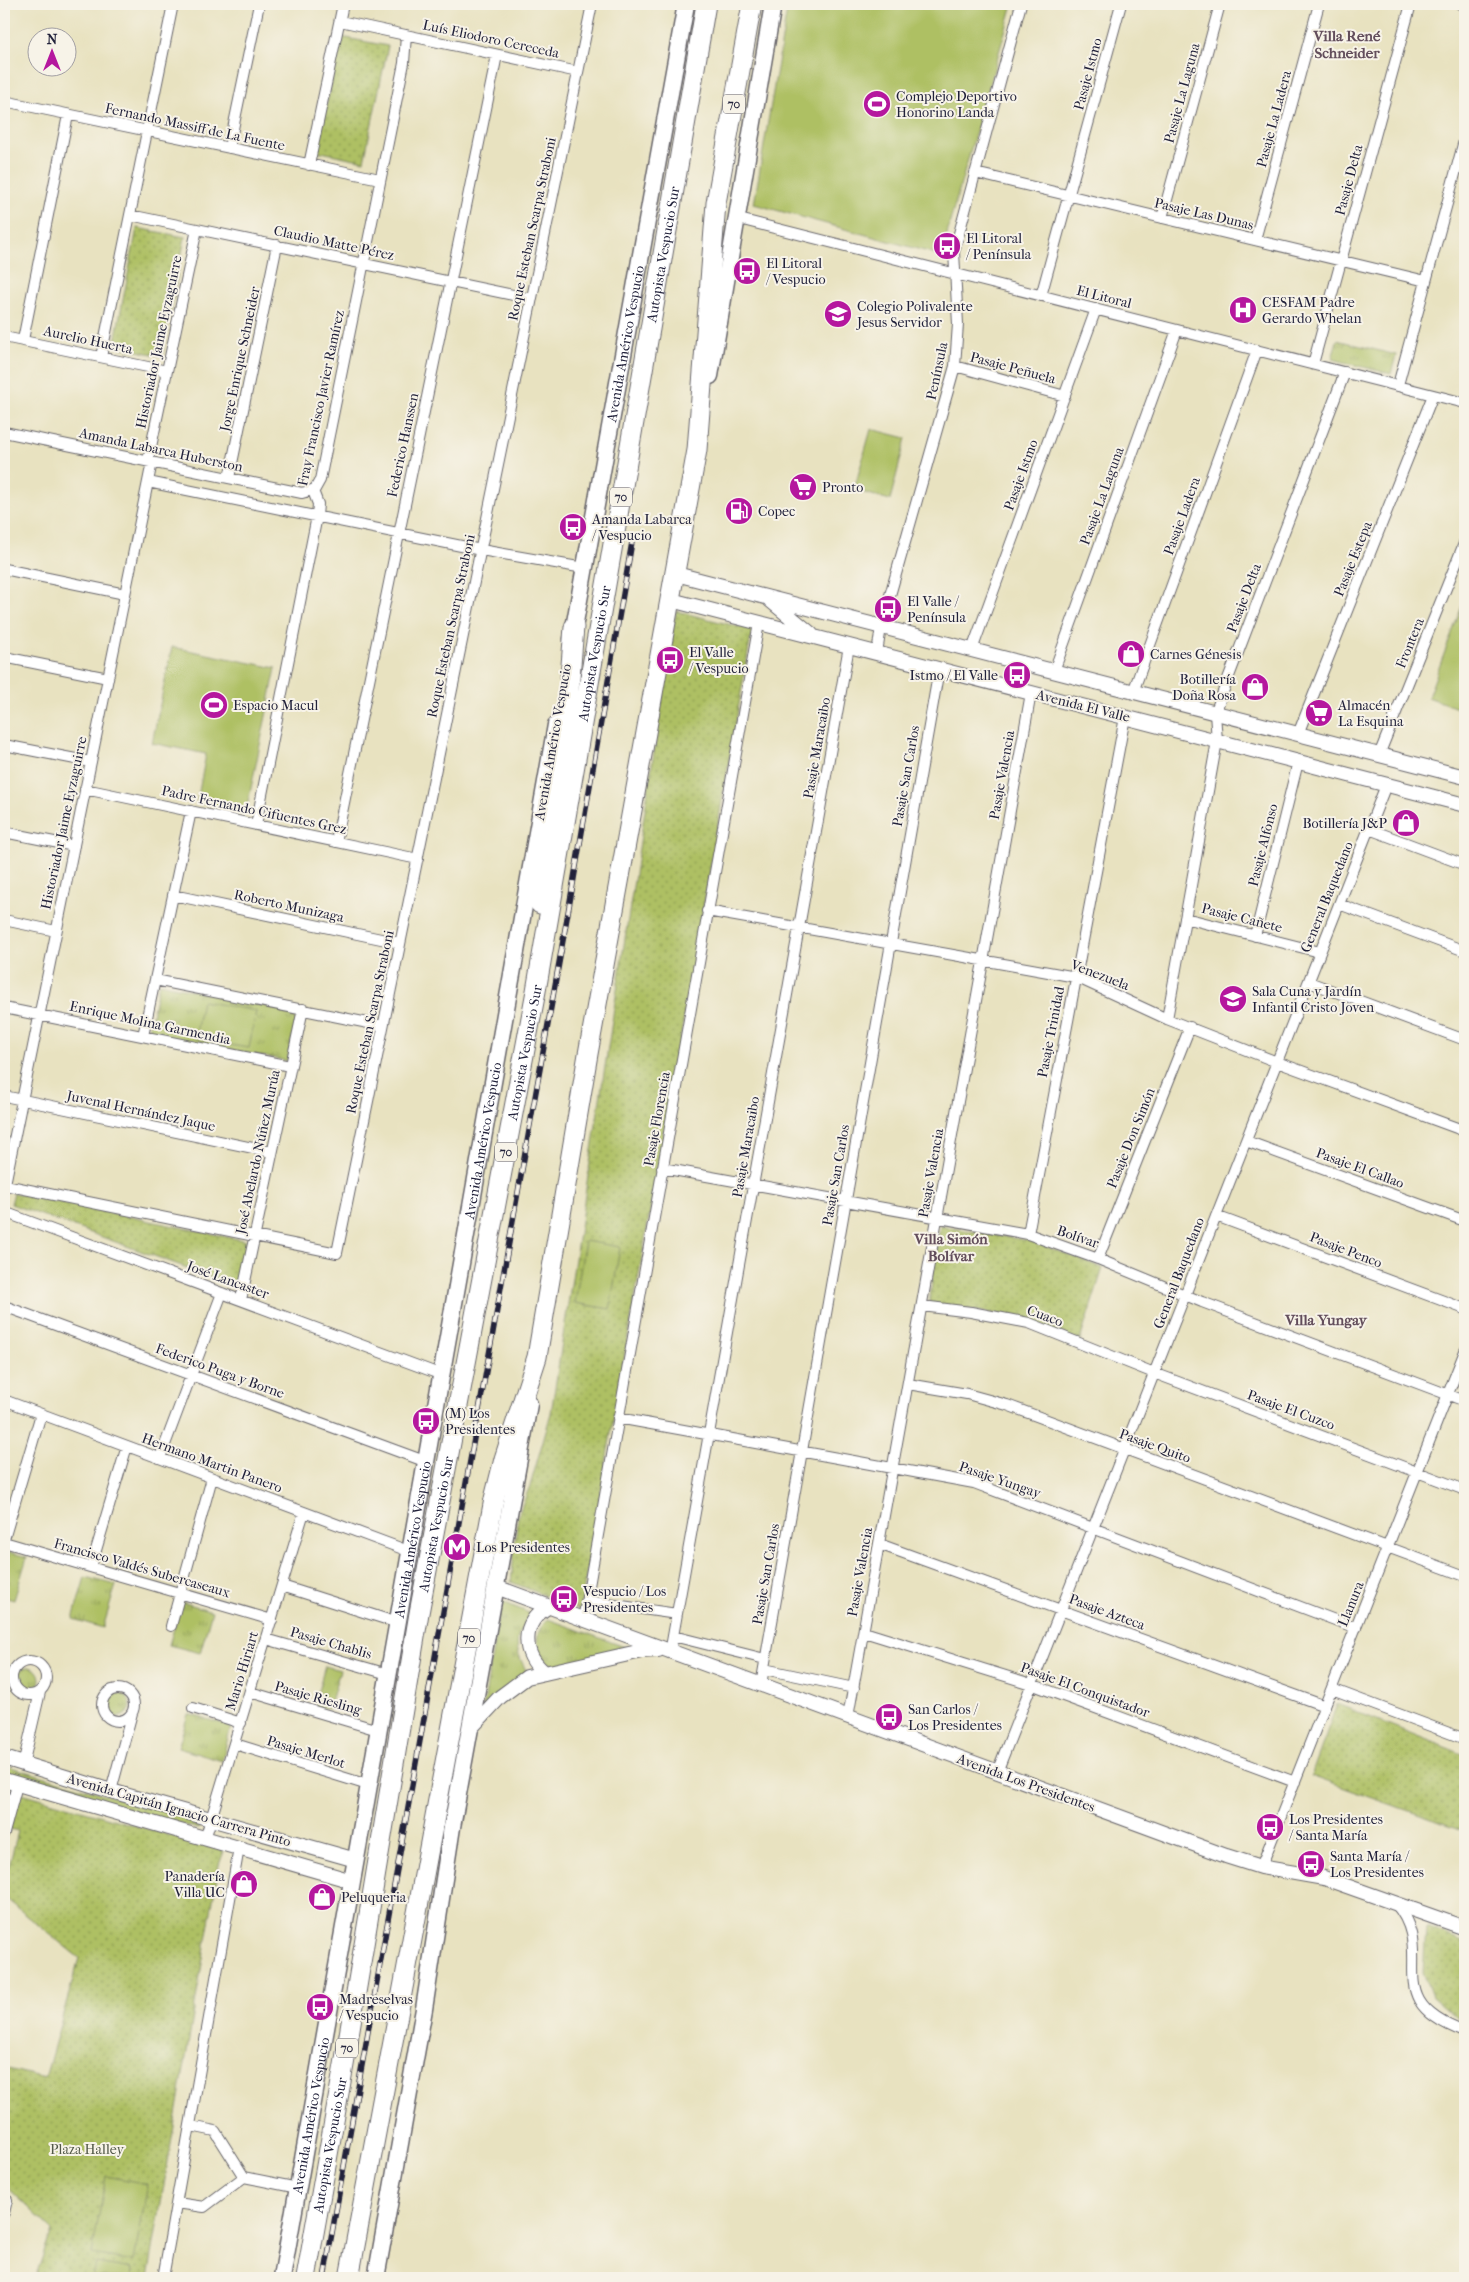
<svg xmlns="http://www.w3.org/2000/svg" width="1469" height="2282" font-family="'IM FELL French Canon',serif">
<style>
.grass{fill:url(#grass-tufts);stroke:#68714f}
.park{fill:url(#park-dots);stroke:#68714f}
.pitch{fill:#aec063;stroke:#68714f}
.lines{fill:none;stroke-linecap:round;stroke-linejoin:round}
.street-casing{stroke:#67656a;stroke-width:12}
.secondary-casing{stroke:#67656a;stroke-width:16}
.primary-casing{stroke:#67656a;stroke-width:19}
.highway-casing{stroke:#67656a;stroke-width:21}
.street{stroke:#fff;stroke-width:10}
.secondary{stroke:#fff;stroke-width:14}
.primary{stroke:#fff;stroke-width:16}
.highway{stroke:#fff;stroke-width:19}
.rail-casing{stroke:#22223b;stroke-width:5.5}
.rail{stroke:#f7f3e8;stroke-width:4;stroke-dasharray:11;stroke-linecap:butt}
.labels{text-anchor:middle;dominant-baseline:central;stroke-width:4;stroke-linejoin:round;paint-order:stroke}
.shield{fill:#f7f3e8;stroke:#62616f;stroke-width:1}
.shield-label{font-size:12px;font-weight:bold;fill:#22223b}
.street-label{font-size:14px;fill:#22223b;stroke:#f7f3e8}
.poi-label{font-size:14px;fill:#22223b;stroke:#f7f3e8;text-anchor:start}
.park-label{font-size:14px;fill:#535949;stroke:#f7f3e8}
.neighbourhood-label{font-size:15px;font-weight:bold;fill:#634e5c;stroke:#f7f3e8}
</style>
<defs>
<pattern id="grass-tufts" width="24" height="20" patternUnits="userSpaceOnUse" patternTransform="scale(1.25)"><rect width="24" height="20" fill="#aec063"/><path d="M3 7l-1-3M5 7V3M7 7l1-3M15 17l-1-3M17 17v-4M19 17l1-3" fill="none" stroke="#8d9c53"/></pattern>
<pattern id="park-dots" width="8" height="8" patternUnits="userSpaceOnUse" patternTransform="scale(1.25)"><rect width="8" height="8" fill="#aec063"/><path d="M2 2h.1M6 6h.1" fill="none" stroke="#8d9c53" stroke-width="1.8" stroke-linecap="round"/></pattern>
</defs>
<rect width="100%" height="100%" fill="#f7f3e8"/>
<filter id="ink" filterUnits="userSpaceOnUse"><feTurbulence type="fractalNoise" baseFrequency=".02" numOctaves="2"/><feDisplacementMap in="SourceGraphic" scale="10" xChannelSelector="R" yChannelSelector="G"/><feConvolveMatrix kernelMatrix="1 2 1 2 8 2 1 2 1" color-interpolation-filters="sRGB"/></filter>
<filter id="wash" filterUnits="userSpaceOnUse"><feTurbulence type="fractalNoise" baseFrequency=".0096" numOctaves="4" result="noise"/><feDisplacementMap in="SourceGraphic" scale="20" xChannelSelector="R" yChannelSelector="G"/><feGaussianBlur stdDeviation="1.12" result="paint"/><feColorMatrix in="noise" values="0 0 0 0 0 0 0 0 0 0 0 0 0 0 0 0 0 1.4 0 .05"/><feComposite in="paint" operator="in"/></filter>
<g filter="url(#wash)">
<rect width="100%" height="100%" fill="#e8e2c0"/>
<path class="grass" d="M1337,340L1396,355L1391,374L1332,359Z
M159,983L298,1013L287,1061L148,1034Z
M4,1551L27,1557L14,1600L4,1597Z
M85,1577L116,1585L103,1628L73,1619Z
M501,1601L531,1614C514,1636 513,1647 527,1672L483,1709Z
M182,1602L212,1611L200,1653L169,1645Z
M548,1619L630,1649L554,1666L541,1658C536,1639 534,1634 548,1619Z
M325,1666L340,1670L329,1709L314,1705Z
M16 1679a12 12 0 1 1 24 0a12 12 0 1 1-24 0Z
M106 1705a12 12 0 1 1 24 0a12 12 0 1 1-24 0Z
M188,1714L231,1726L222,1761L178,1748Z
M4,1765L197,1821L201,1826L199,1829L4,1774Z"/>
<path class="park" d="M341,37L388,46L364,161L317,151Z
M137,228L185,237L162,356L114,346Z
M676,611L752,630L580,1610L511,1582L518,1515L530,1486L551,1413Z
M14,1193L247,1241L237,1286L11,1204Z
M940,1226L1031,1241L1103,1268L1080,1340L1018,1317L929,1304Z
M1337,1704L1465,1755V1831L1311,1776Z
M22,1793L224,1851L219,1865L148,2278H35L52,2230L4,2184V2068L45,2078L79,1958L4,1897V1869L8,1870L18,1831L10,1829L16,1805Z
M1426,1927L1465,1942V2023L1460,2021L1432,1997L1423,1973Z"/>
<path class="pitch" d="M788,4H1013L949,225L943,256L754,204Z
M871,429L906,438L890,500L854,490Z
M1465,598V711L1428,697Z
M172,647L276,668L246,812L197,802L206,754L152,743Z
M202,1001L256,1011L249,1048L195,1039Z
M585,1241L620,1247L610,1309L575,1303Z
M106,2176L148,2184L134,2261L92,2254Z
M96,2263L132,2269L131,2278H93Z"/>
</g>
<g filter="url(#ink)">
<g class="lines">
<defs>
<path id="street" d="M1461,4L1465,5
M340,21L578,72
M4,101L380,179
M229,148L259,4
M309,165L343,4
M975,173L1426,281
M130,215L532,299
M735,218L1465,403
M1162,218L1220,4
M1255,240L1319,4
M1041,296L1121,4
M4,337L167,371
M23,340L68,115
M101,357L173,4
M1313,364L1411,4
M955,366L1065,396
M1398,385L1465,137
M4,432L302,493L315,489L320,480L404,63L406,35
M148,461L197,229
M229,478L277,245
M148,482L481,550L584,568
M4,569L125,594
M972,650L1096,309
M877,653L881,627L955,366L958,324L954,252L1021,4
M4,657L108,678
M1054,671L1177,330
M1133,692L1257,350
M1298,734L1433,395
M4,745L91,762
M1379,755L1465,541
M85,789L418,859
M256,825L317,516L318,504L313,491
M1369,829L1465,865
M4,832L74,846
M336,842L497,55
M173,895L400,943
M1339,904L1465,951
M707,911L1076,977L1167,1019L1277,1062L1465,1131
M1185,918L1320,952
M4,920L56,931
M1255,936L1298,762
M155,980L383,1026
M1309,982L1465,1040
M4,1008L290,1066
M1167,1019L1217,741L1215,713L1345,372
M143,1036L191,811
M4,1096L272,1152
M1246,1141L1465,1221
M662,1168L1028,1234L1098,1259L1202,1302L1465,1401
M5,1185L337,1253L592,4
M4,1189L152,462
M4,1212L442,1375
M1216,1216L1465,1309
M1028,1234L1125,717
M1098,1259L1190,1027
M241,1300L303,1009
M4,1306L427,1462
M922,1306L971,1312L1029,1323L1154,1373L1465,1490
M908,1384L967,1394L1007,1405L1465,1576
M4,1400L411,1552
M618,1418L974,1483L1356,1628
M160,1458L222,1293
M4,1539L41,1414
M4,1542L272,1620
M879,1544L1325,1706
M91,1567L127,1446
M282,1586L398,1623
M587,1601L677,1614
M583,1620L759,623
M171,1626L212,1478
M864,1632L1031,1684L1295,1782
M673,1636L765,1659
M266,1639L388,1674
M670,1653L849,646
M12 1678a17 17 0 1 1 34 0a17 17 0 1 1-34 0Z
M764,1669L854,1688
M761,1685L939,669
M102 1705a16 16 0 1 1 32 0a16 16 0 1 1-32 0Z
M1332,1689L1465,1739
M250,1692L378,1730
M193,1708L241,1723
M848,1717L1031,693
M235,1744L368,1785
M23,1765L40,1692
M997,1772L1386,785
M111,1791L132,1713
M4,1833L17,1785
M205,1839L304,1512
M1261,1867L1465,1351
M1395,1903C1440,1955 1375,1999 1465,2032
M191,2126L215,2131L244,2177L298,2188
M177,2203L204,2207L244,2177
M4,2213L7,2200
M163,2278L239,1848"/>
<path id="secondary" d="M676,574L1465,777
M671,600L1465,805
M770,600L811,634
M496,1587L1226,1856L1261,1867L1324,1878L1465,1928
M545,1673C521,1654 521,1622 548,1607
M470,1729L500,1697L527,1677L642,1651L658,1650
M4,1758L111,1791L356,1860
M4,1780L352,1881"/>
<g id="primary">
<path d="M710,376L773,4"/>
<path id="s1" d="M572,639L686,4"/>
<path id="s2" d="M282,2278L556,725"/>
<path d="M376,2278L424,2009L452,1827L529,1404"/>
</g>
<g id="highway">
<path d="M540,904L568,703L574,627"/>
<path id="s3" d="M306,2278L344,2065L419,1613L536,991L706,4"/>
<path d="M349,2278L494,1499L504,1459L537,1357L588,1054L697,450L716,203L752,4"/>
</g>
</defs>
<use href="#street" class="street-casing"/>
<use href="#secondary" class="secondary-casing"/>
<use href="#primary" class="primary-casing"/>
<use href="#highway" class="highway-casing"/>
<use href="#street" class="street"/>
<use href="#secondary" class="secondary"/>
<use href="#primary" class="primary"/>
<use href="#highway" class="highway"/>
<defs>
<path id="rail" d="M324,2278L572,890L632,542"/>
</defs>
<use href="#rail" class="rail-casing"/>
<use href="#rail" class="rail"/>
</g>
</g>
<defs>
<symbol id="stadium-disc" viewBox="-11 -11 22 22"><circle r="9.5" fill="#b5179e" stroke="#f7f3e8"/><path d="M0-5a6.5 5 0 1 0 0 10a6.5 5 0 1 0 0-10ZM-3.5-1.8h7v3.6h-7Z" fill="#fff"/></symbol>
<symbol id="bus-disc" viewBox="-11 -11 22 22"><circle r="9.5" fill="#b5179e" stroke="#f7f3e8"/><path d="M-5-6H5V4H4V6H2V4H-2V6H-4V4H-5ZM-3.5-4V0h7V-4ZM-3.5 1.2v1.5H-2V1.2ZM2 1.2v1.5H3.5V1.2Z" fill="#fff"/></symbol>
<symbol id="hospital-disc" viewBox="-11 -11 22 22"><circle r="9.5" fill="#b5179e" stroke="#f7f3e8"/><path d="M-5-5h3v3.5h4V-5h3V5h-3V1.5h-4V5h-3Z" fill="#fff"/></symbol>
<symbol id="school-disc" viewBox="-11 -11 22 22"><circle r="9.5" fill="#b5179e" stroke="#f7f3e8"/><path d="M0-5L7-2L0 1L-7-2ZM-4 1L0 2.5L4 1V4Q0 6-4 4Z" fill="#fff"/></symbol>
<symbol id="supermarket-disc" viewBox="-11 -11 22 22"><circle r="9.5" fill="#b5179e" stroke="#f7f3e8"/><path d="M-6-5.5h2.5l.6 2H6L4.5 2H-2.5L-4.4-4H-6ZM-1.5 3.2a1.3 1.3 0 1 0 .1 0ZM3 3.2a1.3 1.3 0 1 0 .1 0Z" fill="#fff"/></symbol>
<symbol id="fuel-disc" viewBox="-11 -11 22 22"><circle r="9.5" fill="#b5179e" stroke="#f7f3e8"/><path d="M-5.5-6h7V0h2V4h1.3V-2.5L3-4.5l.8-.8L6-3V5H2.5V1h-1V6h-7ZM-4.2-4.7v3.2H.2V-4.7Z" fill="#fff"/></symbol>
<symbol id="shop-disc" viewBox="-11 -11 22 22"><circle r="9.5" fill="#b5179e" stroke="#f7f3e8"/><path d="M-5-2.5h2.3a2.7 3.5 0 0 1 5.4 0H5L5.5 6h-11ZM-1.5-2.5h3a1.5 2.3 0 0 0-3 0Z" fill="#fff"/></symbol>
<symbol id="metro-disc" viewBox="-11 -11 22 22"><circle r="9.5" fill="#b5179e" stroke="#f7f3e8"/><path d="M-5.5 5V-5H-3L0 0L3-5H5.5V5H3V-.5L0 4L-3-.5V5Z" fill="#fff"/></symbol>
</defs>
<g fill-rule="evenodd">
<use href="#stadium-disc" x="861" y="88" width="32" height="32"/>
<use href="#bus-disc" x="931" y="230" width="32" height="32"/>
<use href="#bus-disc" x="731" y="255" width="32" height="32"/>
<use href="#hospital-disc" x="1227" y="294" width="32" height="32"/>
<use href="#school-disc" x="822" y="298" width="32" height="32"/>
<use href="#supermarket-disc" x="787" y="471" width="32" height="32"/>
<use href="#fuel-disc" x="723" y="495" width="32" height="32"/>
<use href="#bus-disc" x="557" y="511" width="32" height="32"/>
<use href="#bus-disc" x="872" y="593" width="32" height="32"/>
<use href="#shop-disc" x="1115" y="638" width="32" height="32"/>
<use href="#bus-disc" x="654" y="644" width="32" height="32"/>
<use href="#bus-disc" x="1001" y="659" width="32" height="32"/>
<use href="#shop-disc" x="1239" y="671" width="32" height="32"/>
<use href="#stadium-disc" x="198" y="689" width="32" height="32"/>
<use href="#supermarket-disc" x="1303" y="697" width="32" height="32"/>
<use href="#shop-disc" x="1390" y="807" width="32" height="32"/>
<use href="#school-disc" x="1217" y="983" width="32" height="32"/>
<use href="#bus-disc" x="410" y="1405" width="32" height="32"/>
<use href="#metro-disc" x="441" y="1531" width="32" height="32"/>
<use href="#bus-disc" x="548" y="1583" width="32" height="32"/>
<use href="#bus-disc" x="873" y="1701" width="32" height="32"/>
<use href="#bus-disc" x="1254" y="1811" width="32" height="32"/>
<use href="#bus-disc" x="1295" y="1848" width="32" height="32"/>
<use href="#shop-disc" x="228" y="1868" width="32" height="32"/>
<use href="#shop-disc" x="306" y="1881" width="32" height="32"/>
<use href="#bus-disc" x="304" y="1991" width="32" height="32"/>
</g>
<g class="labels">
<g class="shield">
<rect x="723" y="94.5" width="22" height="19" rx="4"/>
<rect x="610" y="487.5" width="22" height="19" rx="4"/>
<rect x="495" y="1142.5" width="22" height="19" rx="4"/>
<rect x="458" y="1628.5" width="22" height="19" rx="4"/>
<rect x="336" y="2038.5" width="22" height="19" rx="4"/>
</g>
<g class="shield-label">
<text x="734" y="104">70</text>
<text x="621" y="497">70</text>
<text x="506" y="1152">70</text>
<text x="469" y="1638">70</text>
<text x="347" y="2048">70</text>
</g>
<g class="street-label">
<text transform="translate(491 39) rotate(12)">Luís Eliodoro Cereceda</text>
<text transform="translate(1088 74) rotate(-75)">Pasaje Istmo</text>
<text transform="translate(1182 93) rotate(-75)">Pasaje La Laguna</text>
<text transform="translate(1274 119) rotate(-75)">Pasaje La Ladera</text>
<text transform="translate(195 127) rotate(12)">Fernando Massiff de La Fuente</text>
<text transform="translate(1349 180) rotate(-75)">Pasaje Delta</text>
<text transform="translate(1204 214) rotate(13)">Pasaje Las Dunas</text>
<text transform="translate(532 229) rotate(-78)">Roque Esteban Scarpa Straboni</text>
<text transform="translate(334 243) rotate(12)">Claudio Matte Pérez</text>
<text stroke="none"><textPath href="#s3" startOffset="2055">Autopista Vespucio Sur</textPath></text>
<text transform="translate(1104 297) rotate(14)">El Litoral</text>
<text transform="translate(88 340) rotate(12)">Aurelio Huerta</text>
<text transform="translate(159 342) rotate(-78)">Historiador Jaime Eyzaguirre</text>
<text stroke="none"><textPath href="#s1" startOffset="300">Avenida Américo Vespucio</textPath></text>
<text transform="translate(240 359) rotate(-78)">Jorge Enrique Schneider</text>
<text transform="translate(1013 368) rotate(15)">Pasaje Peñuela</text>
<text transform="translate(937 371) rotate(-78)">Península</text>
<text transform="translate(321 398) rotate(-78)">Fray Francisco Javier Ramírez</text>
<text transform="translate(403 445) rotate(-78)">Federico Hanssen</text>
<text transform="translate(161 450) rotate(12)">Amanda Labarca Huberston</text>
<text transform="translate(1021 475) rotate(-70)">Pasaje Istmo</text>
<text transform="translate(1102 496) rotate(-70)">Pasaje La Laguna</text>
<text transform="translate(1182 516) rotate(-70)">Pasaje Ladera</text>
<text transform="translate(1353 559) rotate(-68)">Pasaje Estepa</text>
<text transform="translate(1244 598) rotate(-69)">Pasaje Delta</text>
<text transform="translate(451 626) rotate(-78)">Roque Esteban Scarpa Straboni</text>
<text transform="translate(1410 643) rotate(-68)">Frontera</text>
<text stroke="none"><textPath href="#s3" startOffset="1650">Autopista Vespucio Sur</textPath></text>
<text transform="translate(1083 706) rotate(14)">Avenida El Valle</text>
<text transform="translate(553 742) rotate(-80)">Avenida Américo Vespucio</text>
<text transform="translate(817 748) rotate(-80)">Pasaje Maracaibo</text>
<text transform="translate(1002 775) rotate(-80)">Pasaje Valencia</text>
<text transform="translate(906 776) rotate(-80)">Pasaje San Carlos</text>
<text transform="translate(254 810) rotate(12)">Padre Fernando Cifuentes Grez</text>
<text transform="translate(64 823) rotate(-78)">Historiador Jaime Eyzaguirre</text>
<text transform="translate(1263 845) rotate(-76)">Pasaje Alfonso</text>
<text transform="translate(1327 897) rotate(-68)">General Baquedano</text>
<text transform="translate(289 906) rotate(12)">Roberto Munizaga</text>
<text transform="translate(1242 918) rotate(14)">Pasaje Cañete</text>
<text transform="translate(1100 975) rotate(21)">Venezuela</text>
<text transform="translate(370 1022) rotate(-78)">Roque Esteban Scarpa Straboni</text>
<text transform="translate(150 1023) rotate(12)">Enrique Molina Garmendia</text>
<text transform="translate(1051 1032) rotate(-79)">Pasaje Trinidad</text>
<text stroke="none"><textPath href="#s3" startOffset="1245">Autopista Vespucio Sur</textPath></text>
<text transform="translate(141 1111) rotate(12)">Juvenal Hernández Jaque</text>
<text transform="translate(657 1119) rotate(-80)">Pasaje Florencia</text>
<text transform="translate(1131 1138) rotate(-68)">Pasaje Don Simón</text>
<text stroke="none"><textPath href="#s2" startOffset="1155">Avenida Américo Vespucio</textPath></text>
<text transform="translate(746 1147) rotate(-80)">Pasaje Maracaibo</text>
<text transform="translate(258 1152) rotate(-78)">José Abelardo Núñez Murúa</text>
<text transform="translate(1360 1168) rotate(20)">Pasaje El Callao</text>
<text transform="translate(931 1173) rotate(-80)">Pasaje Valencia</text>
<text transform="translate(836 1175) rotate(-80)">Pasaje San Carlos</text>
<text transform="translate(1078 1237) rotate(19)">Bolívar</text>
<text transform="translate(1346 1250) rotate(21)">Pasaje Penco</text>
<text transform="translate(1179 1273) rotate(-69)">General Baquedano</text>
<text transform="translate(228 1280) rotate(20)">José Lancaster</text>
<text transform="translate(1045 1316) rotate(20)">Cuaco</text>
<text transform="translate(220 1371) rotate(20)">Federico Puga y Borne</text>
<text transform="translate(1291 1410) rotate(20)">Pasaje El Cuzco</text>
<text transform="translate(1155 1446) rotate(20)">Pasaje Quito</text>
<text transform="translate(212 1463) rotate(20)">Hermano Martin Panero</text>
<text transform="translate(1000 1480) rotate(19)">Pasaje Yungay</text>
<text stroke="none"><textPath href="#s3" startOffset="765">Autopista Vespucio Sur</textPath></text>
<text stroke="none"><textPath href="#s2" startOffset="750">Avenida Américo Vespucio</textPath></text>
<text transform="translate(142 1568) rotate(16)">Francisco Valdés Subercaseaux</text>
<text transform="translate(860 1572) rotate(-80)">Pasaje Valencia</text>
<text transform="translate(766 1574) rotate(-80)">Pasaje San Carlos</text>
<text transform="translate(1351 1604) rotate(-68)">Llanura</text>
<text transform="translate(1107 1612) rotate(20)">Pasaje Azteca</text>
<text transform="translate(331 1643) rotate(16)">Pasaje Chablis</text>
<text transform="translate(242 1671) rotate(-73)">Mario Hiriart</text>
<text transform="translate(1085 1690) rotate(20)">Pasaje El Conquistador</text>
<text transform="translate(318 1698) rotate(16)">Pasaje Riesling</text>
<text transform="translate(306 1752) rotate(17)">Pasaje Merlot</text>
<text transform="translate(1026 1783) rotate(20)">Avenida Los Presidentes</text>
<text transform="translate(179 1810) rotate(16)">Avenida Capitán Ignacio Carrera Pinto</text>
<text stroke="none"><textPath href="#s2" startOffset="165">Avenida Américo Vespucio</textPath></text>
<text stroke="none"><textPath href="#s3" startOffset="135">Autopista Vespucio Sur</textPath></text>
</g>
<g class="poi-label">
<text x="896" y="96">Complejo Deportivo<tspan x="896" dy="16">Honorino Landa</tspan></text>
<text x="966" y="238">El Litoral<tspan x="966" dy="16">/ Península</tspan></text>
<text x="766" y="263">El Litoral<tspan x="766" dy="16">/ Vespucio</tspan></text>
<text x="1262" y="302">CESFAM Padre<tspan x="1262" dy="16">Gerardo Whelan</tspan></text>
<text x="857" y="306">Colegio Polivalente<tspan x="857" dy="16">Jesus Servidor</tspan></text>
<text x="822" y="487">Pronto</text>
<text x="758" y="511">Copec</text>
<text x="592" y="519">Amanda Labarca<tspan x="592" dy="16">/ Vespucio</tspan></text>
<text x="907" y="601">El Valle /<tspan x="907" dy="16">Península</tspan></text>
<text x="689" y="652">El Valle<tspan x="689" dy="16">/ Vespucio</tspan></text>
<text x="1150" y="654">Carnes Génesis</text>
<text x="998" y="675" text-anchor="end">Istmo / El Valle</text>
<text x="1236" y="679" text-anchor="end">Botillería<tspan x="1236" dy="16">Doña Rosa</tspan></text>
<text x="233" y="705">Espacio Macul</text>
<text x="1338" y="705">Almacén<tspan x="1338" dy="16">La Esquina</tspan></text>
<text x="1387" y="823" text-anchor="end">Botillería J&amp;P</text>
<text x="1252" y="991">Sala Cuna y Jardín<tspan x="1252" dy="16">Infantil Cristo Joven</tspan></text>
<text x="445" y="1413">(M) Los<tspan x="445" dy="16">Presidentes</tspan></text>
<text x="476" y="1547">Los Presidentes</text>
<text x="583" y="1591">Vespucio / Los<tspan x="583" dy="16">Presidentes</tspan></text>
<text x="908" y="1709">San Carlos /<tspan x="908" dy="16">Los Presidentes</tspan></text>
<text x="1289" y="1819">Los Presidentes<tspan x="1289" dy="16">/ Santa María</tspan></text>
<text x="1330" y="1856">Santa María /<tspan x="1330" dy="16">Los Presidentes</tspan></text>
<text x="225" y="1876" text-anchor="end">Panadería<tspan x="225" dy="16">Villa UC</tspan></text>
<text x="341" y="1897">Peluqueria</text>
<text x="339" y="1999">Madreselvas<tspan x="339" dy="16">/ Vespucio</tspan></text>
</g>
<g class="park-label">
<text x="87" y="2149">Plaza Halley</text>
</g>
<g class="neighbourhood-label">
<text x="1347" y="36">Villa René<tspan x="1347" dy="17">Schneider</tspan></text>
<text x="951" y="1239">Villa Simón<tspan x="951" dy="17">Bolívar</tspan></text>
<text x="1326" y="1320">Villa Yungay</text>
</g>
</g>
<rect width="1469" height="2282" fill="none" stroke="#f7f3e8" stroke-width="20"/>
<g transform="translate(52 52)"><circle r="24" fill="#f7f3e8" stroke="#a29fa3"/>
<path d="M0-4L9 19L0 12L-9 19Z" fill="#b5179e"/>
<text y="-8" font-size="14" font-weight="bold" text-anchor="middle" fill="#22223b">N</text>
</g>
</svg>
